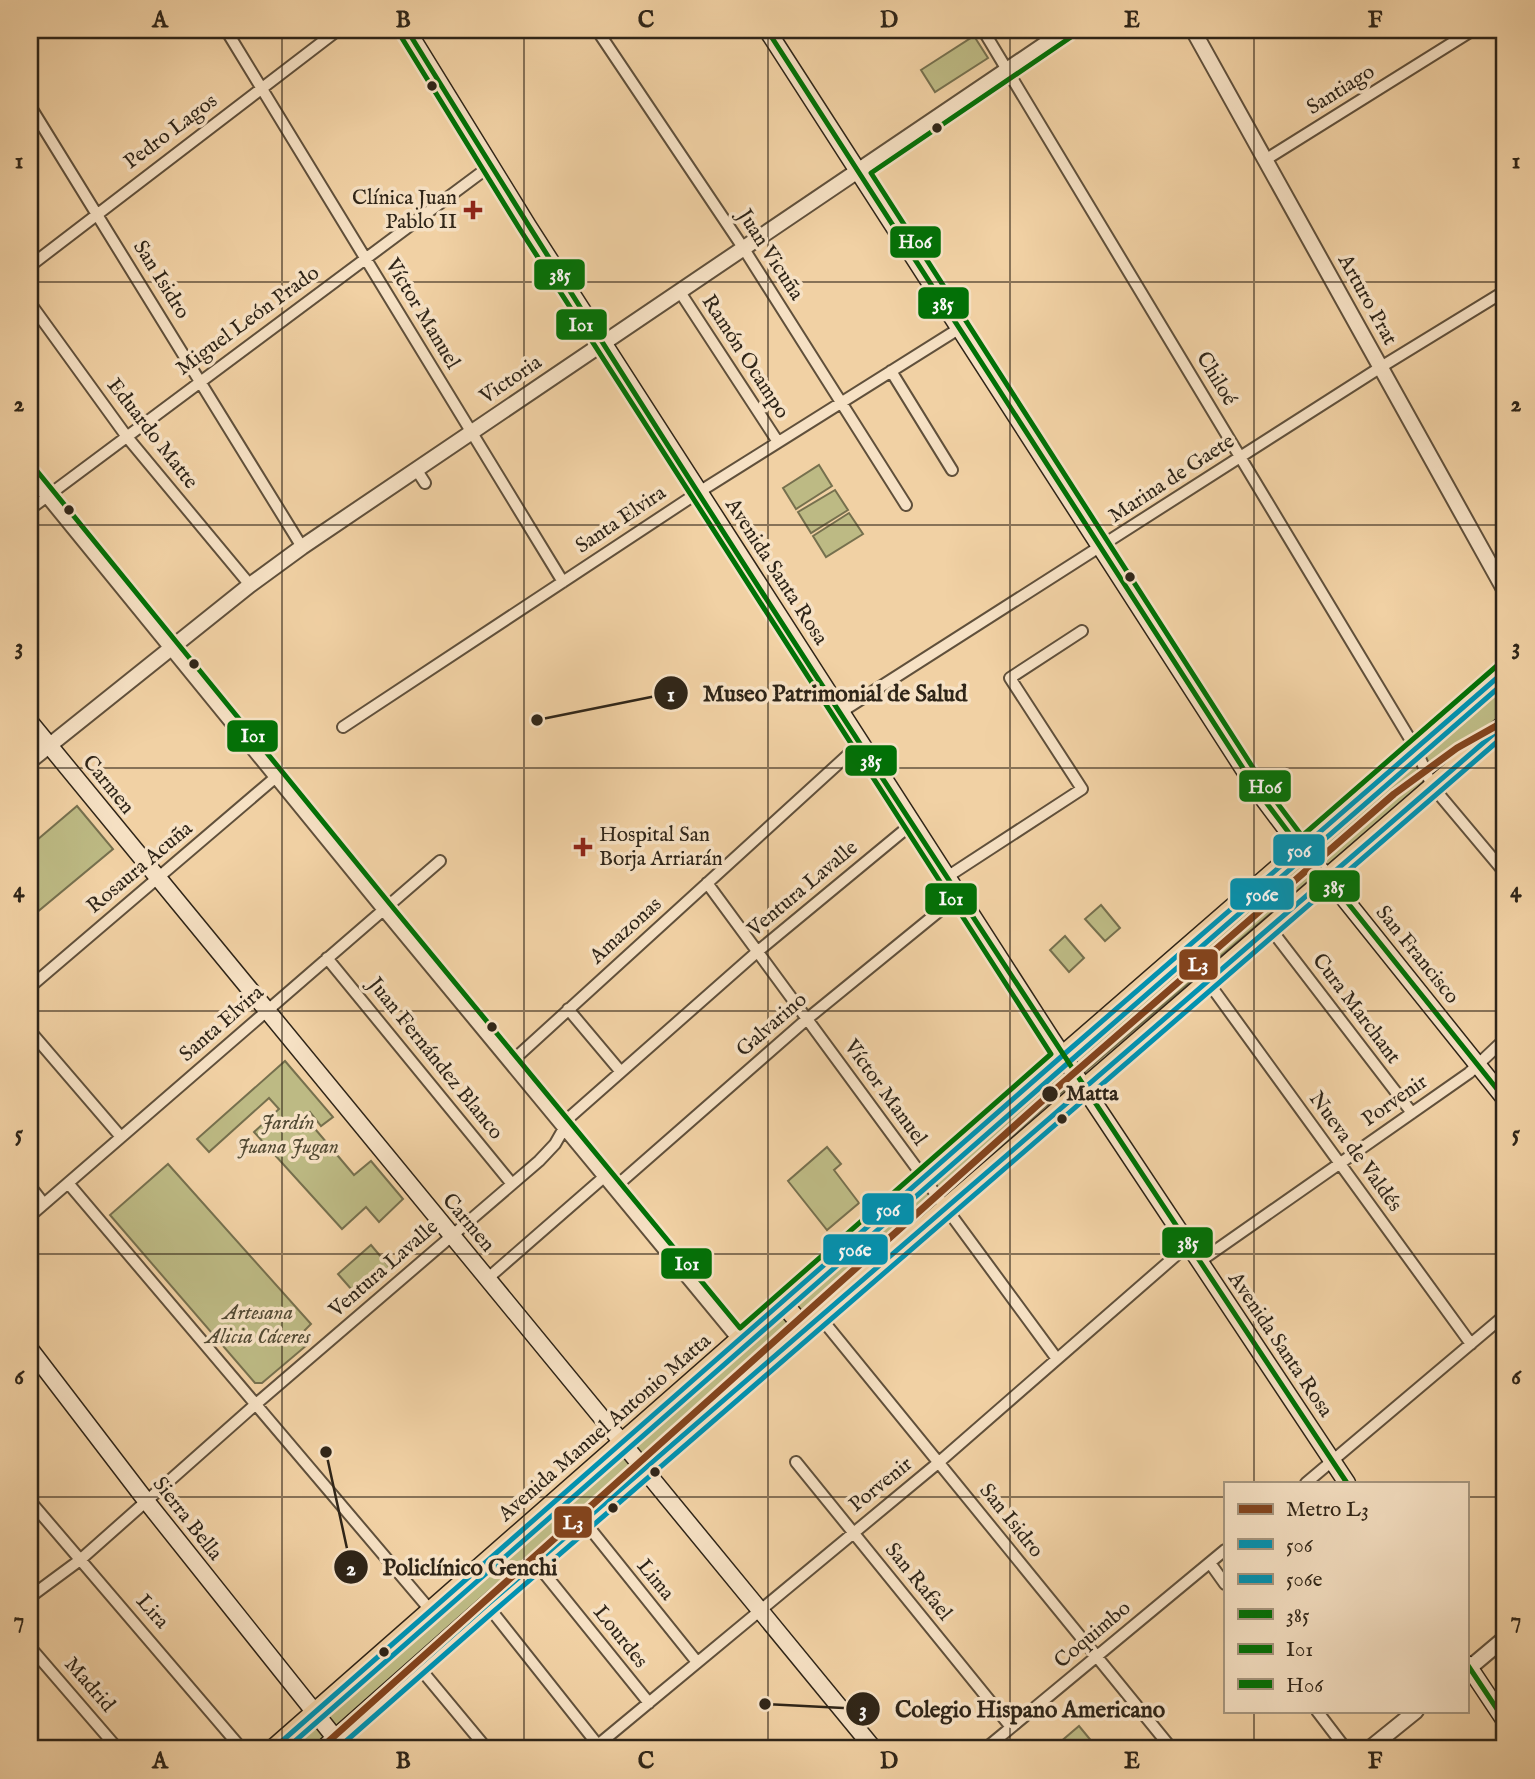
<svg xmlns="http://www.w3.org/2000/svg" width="1535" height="1779" font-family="'IM FELL English',serif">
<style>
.green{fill:#bdba84;stroke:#76704e;stroke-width:2}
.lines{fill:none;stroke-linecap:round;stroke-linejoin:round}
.minor-casing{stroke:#60503b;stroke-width:14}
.tertiary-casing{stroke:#60503b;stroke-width:18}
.secondary-casing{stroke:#2f2518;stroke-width:19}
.primary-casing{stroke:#2f2518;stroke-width:21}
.minor{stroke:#f6e1c4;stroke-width:10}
.tertiary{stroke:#f6e1c4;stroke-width:14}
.secondary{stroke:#f6e1c4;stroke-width:16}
.primary{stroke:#f1d1a4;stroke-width:18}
.bus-1-casing{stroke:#f6e1c4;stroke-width:10}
.bus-2-casing{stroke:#f6e1c4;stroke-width:10}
.bus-3-casing{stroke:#f6e1c4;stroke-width:10}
.bus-4-casing{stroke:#f6e1c4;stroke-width:10}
.bus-5-casing{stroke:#f6e1c4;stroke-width:10}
.bus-1{stroke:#0093b3;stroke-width:5}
.bus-2{stroke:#0093b3;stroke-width:5}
.bus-3{stroke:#007106;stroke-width:5}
.bus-4{stroke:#007106;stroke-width:5}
.bus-5{stroke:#007106;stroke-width:5}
.metro-1-casing{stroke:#f6e1c4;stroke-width:12}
.metro-1{stroke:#83441d;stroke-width:7}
.grid{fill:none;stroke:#2f2518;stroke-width:2;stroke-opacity:0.55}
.bus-dot{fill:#2f2518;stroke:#f6e1c4;stroke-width:2.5}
.poi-dot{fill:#8f2418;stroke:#f6e1c4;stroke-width:2.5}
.labels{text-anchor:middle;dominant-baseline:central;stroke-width:7;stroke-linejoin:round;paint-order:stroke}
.street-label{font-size:21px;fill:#2f2518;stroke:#f6e1c4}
.poi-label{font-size:21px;fill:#2f2518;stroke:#f6e1c4;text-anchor:end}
.stop-label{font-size:21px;font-weight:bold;fill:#2f2518;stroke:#f6e1c4;text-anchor:start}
.park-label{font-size:21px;font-style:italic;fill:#524a33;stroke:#f6e1c4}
.leader{fill:none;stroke:#2f2518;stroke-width:2.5}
.callout-dot{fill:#2f2518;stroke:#f6e1c4;stroke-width:2.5}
.mark-label{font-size:21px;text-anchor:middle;font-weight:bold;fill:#fff}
.callout-label{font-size:23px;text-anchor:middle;font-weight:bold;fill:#2f2518;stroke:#f6e1c4;stroke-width:7;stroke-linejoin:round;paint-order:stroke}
.line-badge{stroke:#f6e1c4;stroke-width:2.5}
.badge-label{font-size:19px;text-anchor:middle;font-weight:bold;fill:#fff}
.neatline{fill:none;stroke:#2f2518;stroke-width:2.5}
.grid-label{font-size:23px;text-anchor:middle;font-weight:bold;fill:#2f2518}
</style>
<rect width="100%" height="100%" fill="#f1d1a4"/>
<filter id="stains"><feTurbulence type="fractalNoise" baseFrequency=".00286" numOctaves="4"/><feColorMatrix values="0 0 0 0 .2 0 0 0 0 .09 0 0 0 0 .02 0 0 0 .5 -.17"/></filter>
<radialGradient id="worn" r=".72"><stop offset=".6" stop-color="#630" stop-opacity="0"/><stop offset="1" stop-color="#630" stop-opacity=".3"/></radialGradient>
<path class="green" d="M974,36L988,58L935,92L921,70Z
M819,465L832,486L796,509L783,488Z
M835,490L848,510L811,533L798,512Z
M849,513L863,534L826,557L813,536Z
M1505,684V712L1451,760L1101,1058L310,1749H285L1087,1045Z
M77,806L113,849L30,918V846Z
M1101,905L1120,928L1105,941L1085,919Z
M1065,936L1084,958L1069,972L1050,950Z
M285,1061L333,1117L321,1126L310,1112L305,1117L354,1175L371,1161L403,1199L379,1222L366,1207L342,1229L254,1132L279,1109L269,1098L209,1152L197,1139Z
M827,1147L841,1164L834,1170L859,1203L827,1230L788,1181Z
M168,1164L311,1324L299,1336L307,1345L262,1383H255L110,1215Z
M371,1245L392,1270L359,1298L338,1274Z
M1079,1726L1098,1749H1052Z"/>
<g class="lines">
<defs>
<path id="minor" d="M226,30L563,582
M597,30L744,249L906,505
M983,30L1416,749L1432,786L1505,873
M30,106L302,547
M1265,160L1473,30
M30,266L338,30
M680,292L778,442
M30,303L127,437L250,585
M891,371L952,470
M416,469L425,483
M30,477L383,910L739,1341
M30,509L490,166
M841,712L1381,367L1505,291
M343,727L699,492L960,328
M947,877L1082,789L1010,678L1082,631
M707,883L1057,1359
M1270,928L1412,1113
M327,958L512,1184
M1208,982L1471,1344
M30,987L276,777
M568,1009L621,1072
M30,1031L121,1137
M510,1063L861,743
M68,1183L431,1611
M30,1186L44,1204
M614,1188L807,1019L959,895
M30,1216L440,861
M1199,1262L1469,1073L1505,1039
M487,1279L604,1177
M820,1317L1172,1749
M796,1462L1011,1727
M1306,1483L1505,1315
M30,1501L242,1749
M584,1521L697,1662
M536,1563L649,1703
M1210,1563L1225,1584
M30,1597L80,1560L256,1404L539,1161L555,1144L571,1116L757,952L913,823
M487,1605L598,1745
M30,1647L118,1749
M418,1666L487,1749
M1317,1711L1346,1749
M593,1749L938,1463L1188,1245
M985,1749L1225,1550"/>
<path id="tertiary" d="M1193,30L1505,591
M30,761L250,585L302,547L1066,30
M1467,1670L1505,1638
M1369,1749L1416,1711"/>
<path id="secondary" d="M407,30L528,226L1051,1038L1347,1483
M767,30L1259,793L1301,849L1327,877L1505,1099
M30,722L874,1749
M30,1349L147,1502L344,1749
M1467,1664L1505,1721"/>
<path id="primary" d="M782,1302L805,1329
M273,1749L1062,1056L1505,671
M324,1749L487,1605L1505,724"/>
</defs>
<use href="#minor" class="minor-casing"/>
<use href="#tertiary" class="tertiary-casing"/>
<use href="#secondary" class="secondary-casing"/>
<use href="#primary" class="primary-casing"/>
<use href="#minor" class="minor"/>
<use href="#tertiary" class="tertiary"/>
<use href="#secondary" class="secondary"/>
<use href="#primary" class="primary"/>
<defs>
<path id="bus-1" d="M273,1749L1062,1056L1505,671
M324,1749L487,1605L1505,724"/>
<path id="bus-2" d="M286,1749L1068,1063L1505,682
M337,1749L493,1612L1505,735"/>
<path id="bus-3" d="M407,30C710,521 1028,1003 1347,1483
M767,30L1259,793L1301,849L1327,877L1505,1099
M1467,1664L1505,1721"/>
<path id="bus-4" d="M37,471L390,904L740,1328L1051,1054L521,231L400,35"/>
<path id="bus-5" d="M1071,37L871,173L1266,788L1302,836L1499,664"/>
</defs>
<use href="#bus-1" class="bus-1-casing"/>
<use href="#bus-2" class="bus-2-casing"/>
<use href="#bus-3" class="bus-3-casing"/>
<use href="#bus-4" class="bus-4-casing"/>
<use href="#bus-5" class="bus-5-casing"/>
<use href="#bus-1" class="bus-1"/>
<use href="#bus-2" class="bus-2"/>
<use href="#bus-3" class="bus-3"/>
<use href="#bus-4" class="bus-4"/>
<use href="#bus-5" class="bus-5"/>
<defs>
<path id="metro-1" d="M320,1749L1050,1094L1394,794L1457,748L1505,721"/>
</defs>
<use href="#metro-1" class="metro-1-casing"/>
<use href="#metro-1" class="metro-1"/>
</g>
<path class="grid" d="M282,30V1749M524,30V1749M768,30V1749M1010,30V1749M1254,30V1483M30,282H1505M30,525H1505M30,768H1505M30,1011H1505M30,1254H1505M30,1497H1225M1467,1497H1505M1254,1711V1749"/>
<g class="bus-dot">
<circle cx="432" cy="86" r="6"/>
<circle cx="937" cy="128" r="6"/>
<circle cx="69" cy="510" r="6"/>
<circle cx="1130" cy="577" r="6"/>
<circle cx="194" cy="664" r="6"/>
<circle cx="492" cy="1027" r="6"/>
<circle cx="1050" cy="1094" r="9"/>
<circle cx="1062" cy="1119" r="6"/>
<circle cx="655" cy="1472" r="6"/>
<circle cx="613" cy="1508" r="6"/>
<circle cx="384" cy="1652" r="6"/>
</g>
<g class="poi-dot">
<path d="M469.5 199.5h7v7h7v7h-7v7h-7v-7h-7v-7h7z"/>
<path d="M579.5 836.5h7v7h7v7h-7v7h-7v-7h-7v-7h7z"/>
</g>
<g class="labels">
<g class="street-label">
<text transform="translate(1341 90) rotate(-32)">Santiago</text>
<text transform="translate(171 132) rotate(-37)">Pedro Lagos</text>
<text transform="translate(770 255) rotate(57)">Juan Vicuña</text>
<text transform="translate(161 280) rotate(58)">San Isidro</text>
<text transform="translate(1367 300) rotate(61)">Arturo Prat</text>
<text transform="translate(422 314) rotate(59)">Víctor Manuel</text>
<text transform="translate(248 321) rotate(-36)">Miguel León Prado</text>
<text transform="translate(745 357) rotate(57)">Ramón Ocampo</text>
<text transform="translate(1216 379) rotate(59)">Chiloé</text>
<text transform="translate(511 380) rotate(-34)">Victoria</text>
<text transform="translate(152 434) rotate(52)">Eduardo Matte</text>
<text transform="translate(1172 479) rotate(-33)">Marina de Gaete</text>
<text transform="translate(621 520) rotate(-34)">Santa Elvira</text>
<text transform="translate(776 572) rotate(57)">Avenida Santa Rosa</text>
<text transform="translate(108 785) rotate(51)">Carmen</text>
<text transform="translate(140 868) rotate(-40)">Rosaura Acuña</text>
<text transform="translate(803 889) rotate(-40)">Ventura Lavalle</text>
<text transform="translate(626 931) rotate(-42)">Amazonas</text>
<text transform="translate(1417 955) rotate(51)">San Francisco</text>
<text transform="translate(1356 1009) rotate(53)">Cura Marchant</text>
<text transform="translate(222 1024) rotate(-41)">Santa Elvira</text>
<text transform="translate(772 1025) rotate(-41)">Galvarino</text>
<text transform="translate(435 1059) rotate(51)">Juan Fernández Blanco</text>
<text transform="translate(885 1093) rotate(54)">Víctor Manuel</text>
<text transform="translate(1395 1101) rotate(-35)">Porvenir</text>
<text transform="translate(1355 1152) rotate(54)">Nueva de Valdés</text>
<text transform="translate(468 1223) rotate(50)">Carmen</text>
<text transform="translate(384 1269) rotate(-41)">Ventura Lavalle</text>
<text transform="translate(1280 1345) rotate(56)">Avenida Santa Rosa</text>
<text transform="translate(605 1428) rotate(-41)">Avenida Manuel Antonio Matta</text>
<text transform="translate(881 1485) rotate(-39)">Porvenir</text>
<text transform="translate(187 1519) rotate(52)">Sierra Bella</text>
<text transform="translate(1011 1521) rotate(51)">San Isidro</text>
<text transform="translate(655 1580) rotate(51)">Lima</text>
<text transform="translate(918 1582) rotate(51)">San Rafael</text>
<text transform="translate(152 1612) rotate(49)">Lira</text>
<text transform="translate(1093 1635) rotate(-40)">Coquimbo</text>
<text transform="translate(620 1637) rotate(51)">Lourdes</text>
<text transform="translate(89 1685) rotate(49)">Madrid</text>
</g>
<g class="poi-label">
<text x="457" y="198">Clínica Juan<tspan x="457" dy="24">Pablo II</tspan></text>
<text x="599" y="835" text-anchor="start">Hospital San<tspan x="599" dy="24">Borja Arriarán</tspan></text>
</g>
<g class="stop-label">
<text x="1066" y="1094">Matta</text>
</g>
<g class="park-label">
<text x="288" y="1123">Jardín<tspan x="288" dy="24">Juana Jugan</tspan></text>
<text x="258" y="1313">Artesana<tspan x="258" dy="24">Alicia Cáceres</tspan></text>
</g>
</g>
<path class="leader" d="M537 720L671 693M326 1452L351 1567M765 1704L863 1709"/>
<g class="callout-dot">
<circle cx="537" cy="720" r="7"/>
<circle cx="326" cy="1452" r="7"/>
<circle cx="765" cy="1704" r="7"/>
<circle cx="671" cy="693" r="18"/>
<circle cx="351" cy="1567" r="18"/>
<circle cx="863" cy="1709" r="18"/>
</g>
<g class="mark-label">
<text x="671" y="701">1</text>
<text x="351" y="1575">2</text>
<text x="863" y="1716">3</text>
</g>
<g class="callout-label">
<text x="835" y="701">Museo Patrimonial de Salud</text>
<text x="470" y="1575">Policlínico Genchi</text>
<text x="1030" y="1717">Colegio Hispano Americano</text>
</g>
<g class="line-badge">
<rect x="889" y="225" width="53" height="34" rx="7" fill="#007106"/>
<rect x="533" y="258" width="53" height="33" rx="7" fill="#007106"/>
<rect x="917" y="286" width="53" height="34" rx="7" fill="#007106"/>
<rect x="555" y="308" width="53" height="33" rx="7" fill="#007106"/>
<rect x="226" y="719" width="53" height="34" rx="7" fill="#007106"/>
<rect x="844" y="744" width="54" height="33" rx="7" fill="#007106"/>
<rect x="1238" y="769" width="54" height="34" rx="7" fill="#007106"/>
<rect x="1272" y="833" width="54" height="34" rx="7" fill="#0093b3"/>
<rect x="1308" y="869" width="53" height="34" rx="7" fill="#007106"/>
<rect x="1229" y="877" width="66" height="34" rx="7" fill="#0093b3"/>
<rect x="924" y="882" width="54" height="34" rx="7" fill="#007106"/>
<rect x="1178" y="948" width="41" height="33" rx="7" fill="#83441d"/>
<rect x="861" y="1192" width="54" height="34" rx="7" fill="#0093b3"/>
<rect x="1161" y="1226" width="53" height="33" rx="7" fill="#007106"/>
<rect x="822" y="1233" width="67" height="33" rx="7" fill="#0093b3"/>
<rect x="660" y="1247" width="53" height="33" rx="7" fill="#007106"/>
<rect x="553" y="1505" width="40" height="34" rx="7" fill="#83441d"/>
</g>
<g class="badge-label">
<text x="915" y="248">H06</text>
<text x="560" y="281">385</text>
<text x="943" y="310">385</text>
<text x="581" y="331">I01</text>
<text x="253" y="742">I01</text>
<text x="871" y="767">385</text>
<text x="1265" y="793">H06</text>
<text x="1299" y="857">506</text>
<text x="1334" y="893">385</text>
<text x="1262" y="901">506e</text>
<text x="951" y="905">I01</text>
<text x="1198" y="971">L3</text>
<text x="888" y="1216">506</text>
<text x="1188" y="1249">385</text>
<text x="855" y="1256">506e</text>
<text x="687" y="1270">I01</text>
<text x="573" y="1529">L3</text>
</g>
<rect width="1535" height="1779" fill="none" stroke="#f1d1a4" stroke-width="77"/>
<rect x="1224" y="1482" width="245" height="231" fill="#f6e1c4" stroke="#a6967f" stroke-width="2"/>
<rect x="1238" y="1504" width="35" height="10" fill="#83441d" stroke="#a6967f" stroke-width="2"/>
<text x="1286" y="1516" font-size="21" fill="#2f2518">Metro L3</text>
<rect x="1238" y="1539" width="35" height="10" fill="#0093b3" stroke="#a6967f" stroke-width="2"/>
<text x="1286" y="1552" font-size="21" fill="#2f2518">506</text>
<rect x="1238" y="1574" width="35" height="10" fill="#0093b3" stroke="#a6967f" stroke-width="2"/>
<text x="1286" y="1586" font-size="21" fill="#2f2518">506e</text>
<rect x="1238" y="1609" width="35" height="10" fill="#007106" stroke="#a6967f" stroke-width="2"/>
<text x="1286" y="1622" font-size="21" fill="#2f2518">385</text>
<rect x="1238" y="1644" width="35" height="10" fill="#007106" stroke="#a6967f" stroke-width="2"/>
<text x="1286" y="1656" font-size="21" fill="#2f2518">I01</text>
<rect x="1238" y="1679" width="35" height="10" fill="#007106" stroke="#a6967f" stroke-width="2"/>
<text x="1286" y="1692" font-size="21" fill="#2f2518">H06</text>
<rect x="38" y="38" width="1458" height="1702" class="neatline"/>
<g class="grid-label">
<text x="160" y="27">A</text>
<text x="403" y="27">B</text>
<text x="646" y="27">C</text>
<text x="889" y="27">D</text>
<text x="1132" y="27">E</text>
<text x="1375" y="27">F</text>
<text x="19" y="168">1</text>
<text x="1516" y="168">1</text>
<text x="19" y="411">2</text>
<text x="1516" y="411">2</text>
<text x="19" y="654">3</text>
<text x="1516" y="654">3</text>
<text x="19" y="897">4</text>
<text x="1516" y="897">4</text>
<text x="19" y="1141">5</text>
<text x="1516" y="1141">5</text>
<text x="19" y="1384">6</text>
<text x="1516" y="1384">6</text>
<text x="19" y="1627">7</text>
<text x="1516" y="1627">7</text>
<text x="160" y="1768">A</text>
<text x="403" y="1768">B</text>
<text x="646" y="1768">C</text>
<text x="889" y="1768">D</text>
<text x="1132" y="1768">E</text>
<text x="1375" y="1768">F</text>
</g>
<rect width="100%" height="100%" filter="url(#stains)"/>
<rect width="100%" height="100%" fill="url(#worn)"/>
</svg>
